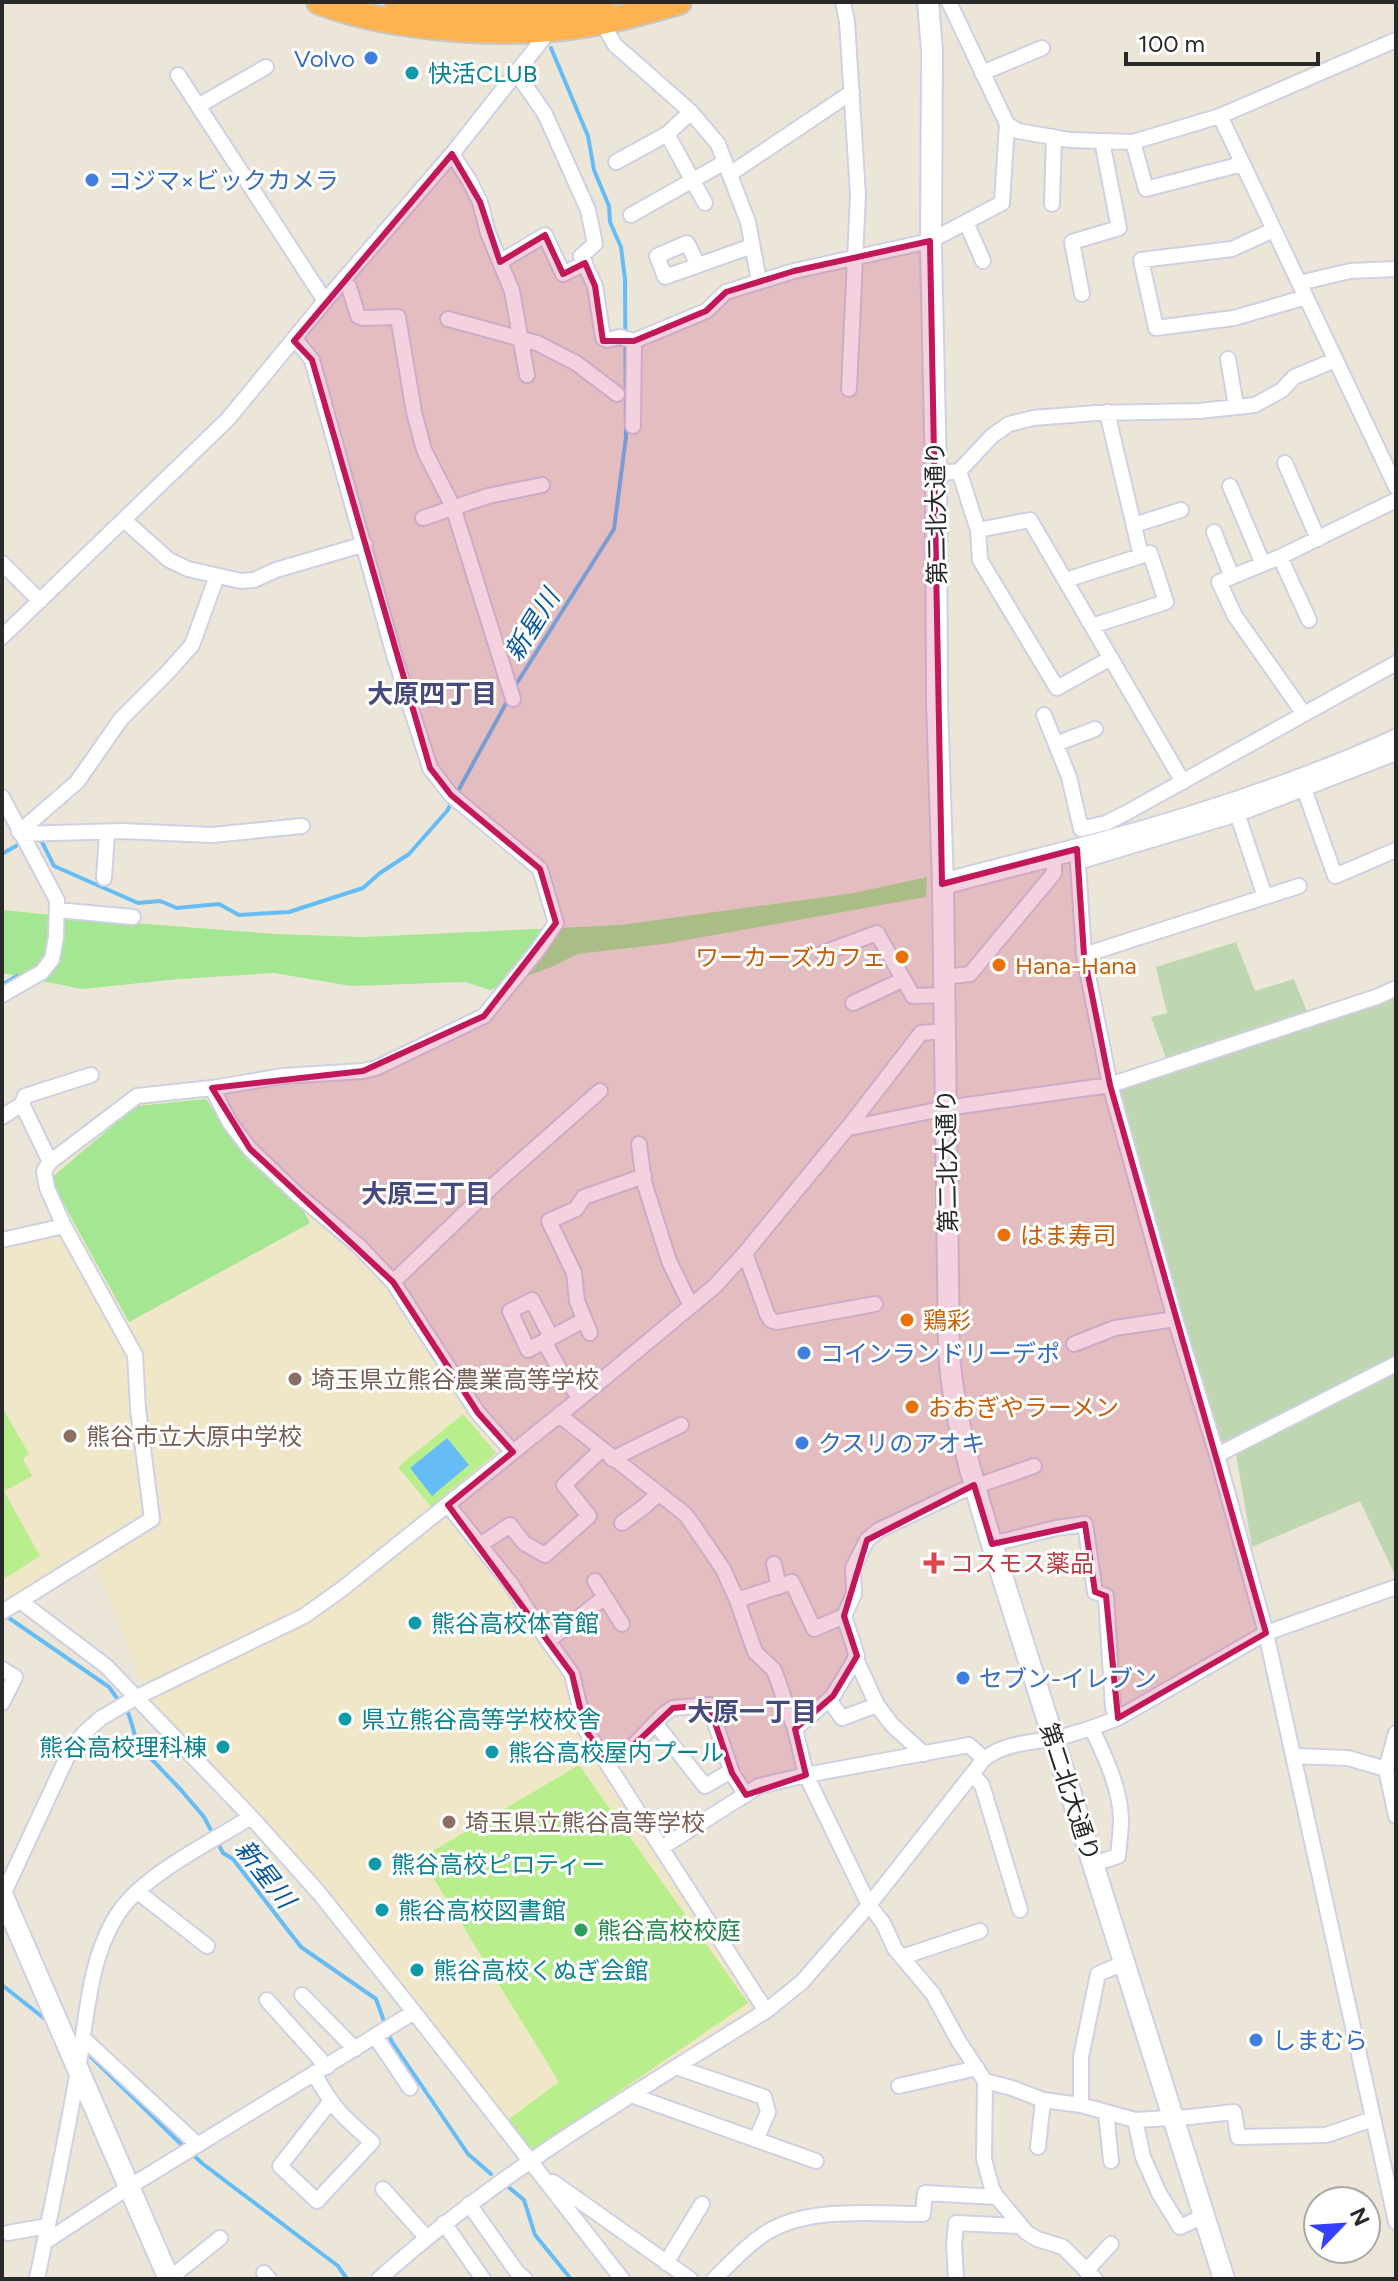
<svg xmlns="http://www.w3.org/2000/svg" width="1398" height="2281" font-family="Figtree,'Noto Sans JP',sans-serif">
<style>
.education{fill:#efe7c8}
.green{fill:#a4e692}
.cemetery{fill:#bed7b0}
.pitch{fill:#b9ee8d}
.water{fill:#66bdf5}
.lines{fill:none;stroke-linecap:round;stroke-linejoin:round}
.stream{stroke:#66bdf5;stroke-width:4}
.street-casing{stroke:#cfd0e3;stroke-width:18}
.secondary-casing{stroke:#cfd0e3;stroke-width:24}
.highway-casing{stroke:#c7c7c7;stroke-width:28}
.street{stroke:#fff;stroke-width:14}
.secondary{stroke:#fff;stroke-width:20}
.highway{stroke:#ffb252;stroke-width:24}
.marked{fill:#c2185b;fill-opacity:0.2;stroke:#c2185b;stroke-width:6;stroke-linejoin:round}
.shop-dot{fill:#3f7fe0;stroke:#fff;stroke-width:3}
.culture-dot{fill:#0f9aa8;stroke:#fff;stroke-width:3}
.food-dot{fill:#e8710a;stroke:#fff;stroke-width:3}
.education-dot{fill:#8d6e63;stroke:#fff;stroke-width:3}
.health-dot{fill:#e0444e;stroke:#fff;stroke-width:3}
.leisure-dot{fill:#2e9e5b;stroke:#fff;stroke-width:3}
.labels{text-anchor:middle;dominant-baseline:central;stroke-width:6;stroke-linejoin:round;paint-order:stroke}
.shop-label{font-size:24px;fill:#366cbe;stroke:#fff;text-anchor:start}
.culture-label{font-size:24px;fill:#0d838f;stroke:#fff;text-anchor:start}
.street-label{font-size:24px;fill:#292929;stroke:#fff}
.food-label{font-size:24px;fill:#c56008;stroke:#fff;text-anchor:start}
.education-label{font-size:24px;fill:#785e54;stroke:#fff;text-anchor:start}
.health-label{font-size:24px;fill:#be3a42;stroke:#fff;text-anchor:start}
.leisure-label{font-size:24px;fill:#27864d;stroke:#fff;text-anchor:start}
.water-label{font-size:26px;font-style:italic;fill:#0658a0;stroke:#fff}
.neighbourhood-label{font-size:26px;font-weight:bold;fill:#474a7c;stroke:#fff}
</style>
<rect width="100%" height="100%" fill="#ece6d9"/>
<path class="education" d="M209,1096L354,1250L400,1304L464,1406L501,1447V1455L348,1577L297,1613L145,1688L94,1560L166,1513L153,1480L140,1352L48,1175L51,1168L139,1102Z
M63,1230L128,1356L147,1515L12,1599L2,1593V1246Z
M445,1516L510,1595L554,1660L565,1680L576,1716L613,1791L754,1998L747,2013L537,2150L525,2149L422,2014L293,1852L150,1700L305,1623Z"/>
<path class="green" d="M927,877L926,897L664,944L577,954L554,966L490,990L465,982L351,986L274,973L179,979L82,989L2,973V910L145,924L274,934L364,937L621,925L854,893Z
M206,1099L247,1159L302,1208L310,1223L129,1322L50,1179L136,1106Z"/>
<path class="cemetery" d="M1236,942L1255,991L1294,979L1307,1012L1167,1061L1151,1017L1167,1013L1156,967Z
M1396,995V1360L1219,1451L1117,1088Z
M1396,1371V1577L1360,1501L1252,1547L1236,1454Z"/>
<path class="pitch" d="M2,1407L29,1454L23,1459L32,1476L4,1491L40,1556L2,1580Z
M463,1414L496,1453L431,1507L398,1467Z
M579,1765L748,2003L531,2152L505,2122L559,2082L421,1858Z"/>
<path class="water" d="M447,1438L469,1465L432,1496L410,1468Z"/>
<g class="lines">
<path class="stream" d="M515,686L614,529L626,437L625,279L621,247L610,222L609,206L594,170L588,136L551,48
M40,838L54,866L138,903L160,901L177,908L219,904L239,915L289,912L363,888L380,873L409,854L447,811L509,698
M2,854L21,843
M2,985L17,976
M6,1616L109,1687L119,1701
M125,1708L129,1715L138,1745L181,1790L204,1817L223,1853L233,1859L301,1947L376,1999L385,2024
M2,1985L50,2023
M388,2033L392,2042L468,2154L491,2174
M85,2051L185,2148
M192,2154L203,2164L338,2266L347,2279
M506,2185L524,2200L535,2235L571,2279"/>
<defs>
<path id="street" d="M843,2L847,22L858,195L849,389
M949,2L1007,124L1018,131L1070,140L1133,142L1220,116L1396,40
M606,21L608,33L615,45L691,112L718,144L748,222L759,281
M516,72L545,114L588,210L595,244L581,256L595,286L603,338L607,340L620,337L634,341
M982,73L1042,48
M178,75L325,301
M198,106L266,67
M1220,116L1396,487
M667,134L705,203
M1133,142L1146,189L1242,164
M452,154L469,180L480,202L488,233L512,291L527,375
M616,162L667,134L691,112
M730,174L852,92
M1052,204L1054,137
M631,215L725,162
M966,222L983,261
M1273,230L1232,249L1141,260L1156,328L1234,318L1306,297
M500,262L545,235L563,274L585,263
M698,265L687,243L657,256L665,277L752,246
M343,281L349,287L358,316L363,318L398,317L414,412L424,450L453,507L513,699
M1299,283L1350,271L1396,269
M1082,294L1072,242L1119,228L1102,141
M448,319L537,343L576,363L617,394
M1228,359L1236,406
M1107,412L1141,556
M633,426L634,341L706,311L726,292L794,271L930,241L1002,203L1007,124
M1285,463L1318,539
M959,471L978,530L980,560L1057,688L1111,658
M936,474L959,471L992,436L1009,424L1033,418L1096,413L1199,411L1255,405L1282,390L1294,377L1335,360
M1230,486L1263,564
M423,518L488,496L542,485
M124,520L169,560L188,569L241,581L254,580L276,570L365,544
M1134,525L1181,510
M978,530L1030,520L1183,782
M1214,532L1232,577
M1280,557L1309,620
M2,563L40,601
M1066,580L1150,553L1166,602L1092,626
M2,637L228,419L325,301L452,154L550,30
M1304,714L1235,616L1219,582L1280,557L1396,500
M1044,715L1069,777L1081,829L1106,823L1126,813L1396,663
M1056,744L1095,729
M1301,780L1335,876L1396,850
M2,797L57,900L56,937L52,959L42,972L2,995
M1235,807L1265,897
M19,832L77,782L121,719L167,673L192,645L217,576
M21,834L122,831L212,835L302,826
M1077,849L1084,955L1110,1085L1175,1319L1217,1455L1266,1633L1396,2222
M1078,862L1238,814L1396,753
M104,878L107,833
M57,910L133,917
M823,953L877,933L913,996L944,995
M1084,955L1299,886
M944,977L970,974L1054,873V855
M853,1003L902,980
M212,1088L230,1123L250,1149L297,1194L358,1245L393,1282L478,1413L513,1452
M22,1104L25,1096L91,1075
M2,1117L22,1104L50,1162
M850,1125L854,1127L946,1108L1110,1085L1379,996L1396,988
M639,1144L644,1182L669,1261L691,1306
M2,1240L64,1226
M745,1253L767,1314L771,1320L777,1322L875,1304
M393,1282L496,1183L600,1091
M590,1333L577,1301L574,1273L549,1221L576,1209L584,1197L644,1176
M551,1337L532,1300L510,1311L528,1350L584,1320
M544,1341L562,1374L580,1398
M1074,1344L1115,1328L1175,1319
M559,1415L686,1515L723,1569L737,1600L755,1652L774,1670L795,1729L806,1775L869,1905L883,1923L895,1949L933,1994L958,2040L985,2081L1012,2088L1043,2100L1081,2105L1135,2120L1189,2117L1234,2112L1238,2137L1326,2135L1373,2119
M1217,1455L1396,1364
M612,1459L681,1425
M448,1505L511,1584L539,1628L572,1674L585,1729L766,2011
M622,1523L645,1506L658,1494
M992,1544L1056,1528L1085,1524L1095,1592L1106,1596L1113,1708L1118,1718
M480,1545L510,1525L524,1543L545,1555L589,1516L564,1485L601,1450
M774,1564L779,1587
M595,1581L622,1624
M737,1600L792,1582L814,1629L844,1616
M20,1601L106,1666L251,1817L319,1893L414,2012L622,2279
M2,1612L152,1519L138,1409L135,1355L64,1226L47,1188L44,1171L50,1162L137,1096L212,1088L283,1076L363,1071L376,1068L484,1016L537,951L556,923L540,869L451,795L430,768L395,658L312,360L300,345L294,341
M548,1641L605,1597
M855,1657L877,1705L892,1725L924,1754
M2,1669L15,1677L2,1703
M829,1700L842,1718L877,1705
M655,1723L705,1786L731,1771
M795,1729L833,1696L857,1656L844,1616L854,1594L853,1568L867,1540L879,1530L959,1492L1034,1466
M1092,1729C1105,1757 1120,1787 1121,1819C1121,1831 1119,1844 1118,1856L1093,1864
M1293,1756L1348,1758L1386,1769L1396,1816
M605,1759L634,1745L664,1714L673,1708L709,1705L732,1773L746,1795
M1386,1769L1396,1733
M973,1775L982,1785L1020,1910
M661,1848L759,1786L806,1775L969,1745L984,1759
M138,1892L207,1946
M2,1897L69,1753L84,1733L101,1718L137,1697L304,1616L342,1589L568,1408L715,1286L745,1253L850,1125L921,1033L945,1031
M902,1957L980,1931
M302,1995L355,2049
M267,2000L327,2067
M375,2036L410,2088
M83,2038L198,2145
M676,2067L764,2097L768,2112L756,2140
M315,2075C333,2108 344,2118 372,2142L317,2201L280,2166L330,2102
M985,2081L984,2159L992,2189L997,2197L1026,2232L1037,2239L1063,2247L1095,2279
M899,2086L977,2068
M631,2095L816,2161
M1081,2105V2057L1098,1974L1124,1963
M1106,2112L1111,2161
M1135,2120L1143,2157L1159,2193L1180,2227L1204,2216
M1038,2147L1043,2100
M553,2182L690,2279
M383,2189L426,2237
M469,2204L517,2272L525,2279
M444,2223L483,2279
M8,2233L47,2226
M45,2242L129,2187L414,2012
M666,2263L702,2204
M1086,2271L1111,2244
M264,2273L269,2279
M37,2279C51,2210 66,2140 78,2070C87,2017 89,1952 122,1908C149,1872 213,1841 251,1817
M169,2279L220,2238
M379,2279C497,2173 632,2095 766,2011L802,1982L869,1905L984,1759C1006,1742 1031,1743 1057,1738C1078,1733 1098,1726 1118,1718L1266,1633L1396,1587
M714,2279C729,2265 743,2249 760,2237C802,2205 874,2214 923,2214L925,2193L997,2197
M956,2279L954,2245L956,2223L1020,2226"/>
<path id="secondary" d="M928,2L932,51L931,250L936,474L937,704L943,884L949,1354C954,1420 973,1481 992,1544L1224,2279
M943,884C998,869 1053,856 1108,841C1206,814 1303,782 1396,740
M2,1894L169,2279"/>
<path id="highway" d="M319,2C385,27 482,35 552,29C595,26 637,14 679,2
M397,2C466,14 534,14 603,2"/>
</defs>
<use href="#street" class="street-casing"/>
<use href="#secondary" class="secondary-casing"/>
<use href="#highway" class="highway-casing"/>
<use href="#street" class="street"/>
<use href="#secondary" class="secondary"/>
<use href="#highway" class="highway"/>
</g>
<path class="marked" d="M452,154L480,202L500,262L545,235L563,274L585,263L595,286L603,341H634L706,311L726,292L794,271L930,241L942,884L1077,849L1084,955L1110,1085L1266,1633L1118,1718L1106,1596L1095,1592L1085,1524L992,1544L974,1485L867,1540L844,1616L857,1656L833,1696L795,1729L806,1775L746,1795L732,1773L709,1705L673,1708L634,1745L605,1759L585,1729L572,1674L448,1505L513,1452L478,1413L393,1282L250,1149L212,1088L363,1071L484,1016L556,923L540,869L451,795L430,768L312,360L294,341Z"/>
<g class="shop-dot">
<circle cx="371" cy="58" r="8"/>
<circle cx="92" cy="180" r="8"/>
<circle cx="804" cy="1353" r="8"/>
<circle cx="802" cy="1443" r="8"/>
<circle cx="963" cy="1678" r="8"/>
<circle cx="1256" cy="2040" r="8"/>
</g>
<g class="culture-dot">
<circle cx="412" cy="73" r="8"/>
<circle cx="415" cy="1623" r="8"/>
<circle cx="345" cy="1719" r="8"/>
<circle cx="223" cy="1747" r="8"/>
<circle cx="492" cy="1752" r="8"/>
<circle cx="375" cy="1864" r="8"/>
<circle cx="382" cy="1910" r="8"/>
<circle cx="417" cy="1970" r="8"/>
</g>
<g class="food-dot">
<circle cx="902" cy="957" r="8"/>
<circle cx="999" cy="965" r="8"/>
<circle cx="1004" cy="1235" r="8"/>
<circle cx="907" cy="1320" r="8"/>
<circle cx="912" cy="1407" r="8"/>
</g>
<g class="education-dot">
<circle cx="295" cy="1379" r="8"/>
<circle cx="70" cy="1436" r="8"/>
<circle cx="449" cy="1822" r="8"/>
</g>
<path class="health-dot" d="M930 1551h8v8h8v8h-8v8h-8v-8h-8v-8h8z"/>
<circle class="leisure-dot" cx="581" cy="1930" r="8"/>
<g class="labels">
<g class="shop-label">
<text x="355" y="58" text-anchor="end">Volvo</text>
<text x="108" y="180">コジマ×ビックカメラ</text>
<text x="820" y="1353">コインランドリーデポ</text>
<text x="818" y="1443">クスリのアオキ</text>
<text x="979" y="1678">セブン-イレブン</text>
<text x="1272" y="2040">しまむら</text>
</g>
<g class="culture-label">
<text x="428" y="73">快活CLUB</text>
<text x="431" y="1623">熊谷高校体育館</text>
<text x="361" y="1719">県立熊谷高等学校校舎</text>
<text x="207" y="1747" text-anchor="end">熊谷高校理科棟</text>
<text x="508" y="1752">熊谷高校屋内プール</text>
<text x="391" y="1864">熊谷高校ピロティー</text>
<text x="398" y="1910">熊谷高校図書館</text>
<text x="433" y="1970">熊谷高校くぬぎ会館</text>
</g>
<g class="street-label">
<text transform="translate(936 513) rotate(-91)">第二北大通り</text>
<text transform="translate(947 1161) rotate(-91)">第二北大通り</text>
<text transform="translate(1070 1792) rotate(72)">第二北大通り</text>
</g>
<g class="food-label">
<text x="886" y="957" text-anchor="end">ワーカーズカフェ</text>
<text x="1015" y="965">Hana-Hana</text>
<text x="1020" y="1235">はま寿司</text>
<text x="923" y="1320">鶏彩</text>
<text x="928" y="1407">おおぎやラーメン</text>
</g>
<g class="education-label">
<text x="311" y="1379">埼玉県立熊谷農業高等学校</text>
<text x="86" y="1436">熊谷市立大原中学校</text>
<text x="465" y="1822">埼玉県立熊谷高等学校</text>
</g>
<g class="health-label">
<text x="950" y="1563">コスモス薬品</text>
</g>
<g class="leisure-label">
<text x="597" y="1930">熊谷高校校庭</text>
</g>
<g class="water-label">
<text transform="translate(532 625) rotate(-58)">新星川</text>
<text transform="translate(265 1874) rotate(52)">新星川</text>
</g>
<g class="neighbourhood-label">
<text x="432" y="694">大原四丁目</text>
<text x="426" y="1194">大原三丁目</text>
<text x="752" y="1712">大原一丁目</text>
</g>
</g>
<rect width="1398" height="2281" fill="none" stroke="#292929" stroke-width="8"/>
<g transform="translate(1342 2225) rotate(65)"><circle r="38" fill="#ffffff" stroke="#a9a9a9" stroke-width="2"/>
<path d="M0-6L14 30L0 20L-14 30Z" fill="#3440ff"/>
<text y="-12" font-size="22" font-weight="bold" text-anchor="middle" fill="#292929">N</text>
</g>
<path d="M1126 52v12h192v-12" fill="none" stroke="#292929" stroke-width="4"/>
<text x="1138" y="52" font-size="24" fill="#292929" stroke="#ffffff" stroke-width="6" paint-order="stroke">100 m</text>
</svg>
